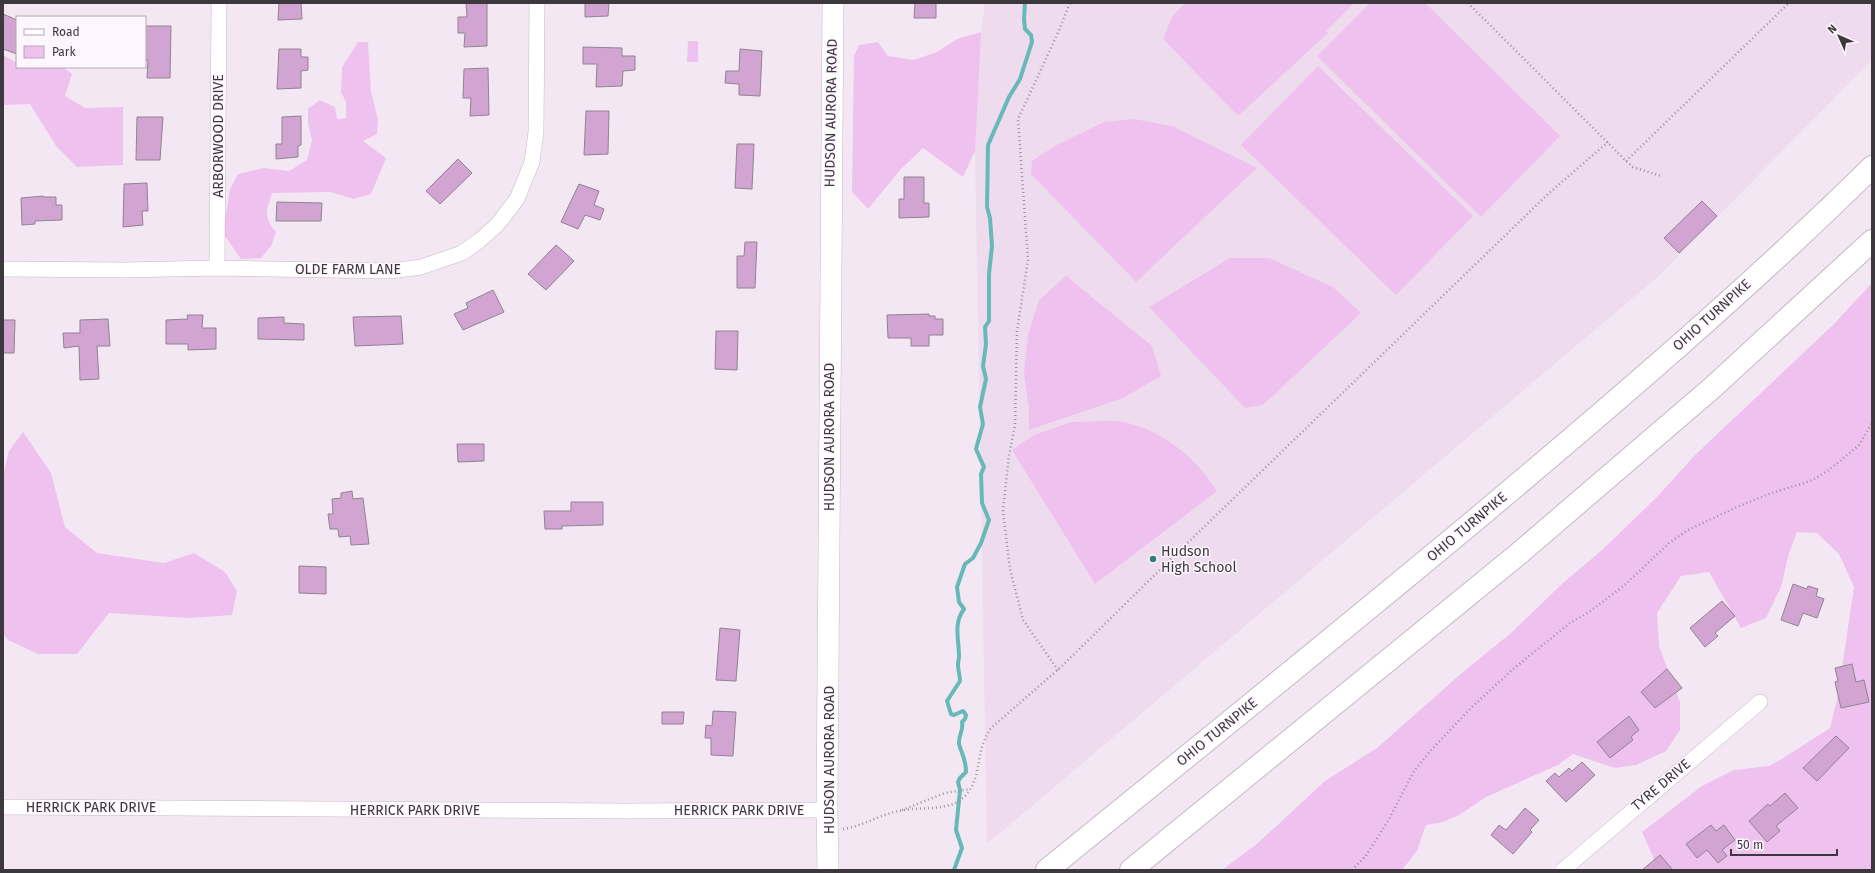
<svg xmlns="http://www.w3.org/2000/svg" width="1875" height="873" font-family="'Fira Sans',sans-serif">
<style>
.built{fill:#eedbee}
.green{fill:#efc1ef}
.lines{fill:none;stroke-linecap:round;stroke-linejoin:round}
.stream{stroke:#67b9b8;stroke-width:4}
.building{fill:#d1a4d1;stroke:#908490}
.street-casing{stroke:#c4b8c4;stroke-width:16}
.secondary-casing{stroke:#c4b8c4;stroke-width:22}
.highway-casing{stroke:#c4b8c4;stroke-width:24}
.path{stroke:#9c939c;stroke-width:2.5;stroke-dasharray:1 3;stroke-linecap:butt}
.street{stroke:#fff;stroke-width:15}
.secondary{stroke:#fff;stroke-width:21}
.highway{stroke:#fff;stroke-width:22}
.poi-dot{fill:#337c7c;stroke:#fef6fe;stroke-width:1.5}
.labels{text-anchor:middle;dominant-baseline:central;stroke-width:3;stroke-linejoin:round;paint-order:stroke}
.street-label{font-size:14px;fill:#3d383d;stroke:#fef6fe}
.poi-label{font-size:14px;fill:#3d383d;stroke:#fef6fe;text-anchor:start}
</style>
<rect width="100%" height="100%" fill="#f4e7f4"/>
<path class="built" d="M985,3H1872V60L1661,274L987,844L975,154L978,58Z"/>
<path class="green" d="M1185,3H1354L1326,31L1328,33L1238,116L1163,39L1172,17Z
M1370,3H1425L1560,136L1481,217L1317,56Z
M981,32L975,151L963,177L923,148L900,170L868,209L852,192L854,56L859,45L878,42L888,56L914,60L937,52L957,39Z
M688,41H698V62H687Z
M358,42H368L371,91L378,120L377,134L363,141L386,158L371,194L353,199L331,192L272,193C266,212 263,216 276,232L271,246L261,258L241,259L223,233L230,189L238,174L264,168L289,171L307,160L312,140L308,123V109L320,100L335,107L337,119L346,118V102L341,92L342,67Z
M3,55L17,63V67H63L72,74L65,96L85,108L123,107V165L77,167L56,146L30,104L3,105Z
M1318,66L1473,216L1396,295L1241,145Z
M1134,119L1172,126L1257,168L1136,282L1031,174L1032,161L1053,147L1104,122Z
M1230,258H1269L1333,287L1361,313L1263,405L1245,408L1149,307Z
M1066,276L1152,346L1161,376L1123,398L1029,430V409L1024,373L1028,335L1039,300Z
M1872,283V870H1659L1642,832L1702,786L1734,770L1769,766L1785,757L1830,728L1838,695L1854,587L1839,554L1817,533L1797,532L1789,553L1781,587L1766,618L1741,628L1709,572L1681,576L1657,613L1659,646L1680,702V730L1666,751L1636,765L1615,768L1573,754L1558,765L1486,797L1459,815L1443,822L1426,825L1417,851L1402,870H1222L1258,843L1325,781L1377,748L1463,672L1511,633L1563,583L1602,550L1656,498L1696,454L1833,325Z
M1071,422C1088,422 1107,419 1123,422C1163,430 1196,458 1217,491L1095,584L1012,450L1034,435Z
M23,432L51,473L65,527L97,553L164,563L194,553L225,572L237,591L232,615L189,618L109,613L77,654H38L8,640L3,633V475L9,451Z"/>
<g class="lines">
<path class="stream" d="M954,870L962,848L956,830L960,790L958,782L960,778L966,772C966,759 962,755 959,744C958,736 964,730 962,722L965,719L966,715L963,711L954,715L951,714L947,701L960,681C960,676 958,670 958,665C958,662 959,659 959,656C959,639 953,624 964,609L959,602L957,587L965,564L973,558L981,543L989,520L982,503L981,474L984,467L976,449L983,424L980,407L986,379L983,366L986,344L985,327L989,321V274L992,246L990,218L987,207L988,145L1009,97L1020,79L1032,42L1031,35L1025,29L1024,19L1025,3"/>
</g>
<path class="building" d="M279,3H301L302,19L278,20Z
M466,3H487V46L464,47L465,33H458V17H467Z
M585,3H609L608,16L585,17Z
M915,3H936V18H914Z
M3,14L17,20V54L3,49Z
M145,26H171L170,78H147L148,60H145Z
M583,47L622,48V56H635V70L623,71L622,86L596,87L597,64H583Z
M279,49H301V57H308V70L301,71V88L277,89Z
M740,49L762,51L760,96L739,95V84L725,83L726,71H739Z
M488,68L489,115L470,116L471,98H463L464,69Z
M586,111H609L608,154L584,155Z
M301,116V145L298,146V157L276,159V144H282V117Z
M137,117H163L160,160H136Z
M737,144H754L752,189L735,188Z
M458,159L472,173L440,204L426,191Z
M904,177H924V203H929V217L899,218V199H904Z
M147,183L148,211H142L143,225L123,227L124,184Z
M579,184L599,191L594,205L604,209L600,220L585,215L578,229L561,222Z
M43,196V197H56V205H62V220L35,221V224L22,225L21,198Z
M1702,201L1717,216L1679,253L1664,238Z
M277,202L322,203L321,221H276Z
M745,242H757L755,288H737V256H744Z
M556,245L574,261L546,290L528,274Z
M493,290L504,312L463,330L454,314L468,308L466,303Z
M929,314V316H935V319H943V335H929V346H911V338H888L887,315Z
M187,315H203L202,328H216V349L188,350V344H166V320L188,319Z
M401,316L403,344L355,346L353,317Z
M284,317V323L304,324V340L258,339V318Z
M108,319L110,346H97L99,379L80,380L79,346L64,348L63,333H80V320Z
M3,320H15L14,353H3Z
M716,331H738L737,370L715,369Z
M457,444H484V461L458,462Z
M352,491L353,499L363,498L369,544L351,545L350,536L339,537L338,529H330L328,514H333L332,499L341,498V493Z
M571,502H603V525L562,526V529H545L544,511H571Z
M299,566L326,567V594L299,593Z
M1793,584L1807,589L1808,586L1818,589L1816,596L1824,599L1817,618L1803,613L1798,626L1781,620Z
M1722,601L1735,616L1715,633L1718,636L1705,647L1690,628Z
M720,628L740,630L736,681L716,680Z
M1852,664L1856,682L1864,680L1869,702L1841,708L1835,682L1838,681L1835,668Z
M1667,669L1682,688L1655,708L1641,692Z
M713,711L736,712L733,756L711,755V738H705L706,725L712,726Z
M662,712H684L683,724H662Z
M1629,716L1639,730L1631,737L1633,740L1610,758L1597,742Z
M1836,736L1849,748L1817,781L1803,768Z
M1582,762L1595,775L1566,802L1546,781L1555,773L1559,777L1569,768L1572,771Z
M1785,793L1798,808L1776,826L1780,831L1767,842L1749,821L1768,804L1770,806Z
M1525,808L1539,820L1530,830L1532,832L1513,854L1491,835L1499,825L1506,830Z
M1711,825L1716,831L1724,825L1735,840L1722,850L1727,856L1718,863L1707,850L1697,858L1686,844Z
M1660,855L1673,870H1642Z"/>
<g class="lines">
<defs>
<path id="street" d="M217,268L219,3
M3,269L125,270L217,268L391,271L421,267L462,253L479,241L497,225L517,199L532,162L536,132L537,3
M3,807L626,811L827,810
M1563,870L1760,702"/>
<path id="secondary" d="M828,870L827,810L833,3"/>
<path id="highway" d="M1047,870C1194,751 1341,632 1486,511C1618,400 1749,288 1872,167
M1131,870L1516,556L1712,388L1872,241"/>
</defs>
<use href="#street" class="street-casing"/>
<use href="#secondary" class="secondary-casing"/>
<use href="#highway" class="highway-casing"/>
<path class="path" d="M1468,3L1626,161L1633,167L1661,176
M1626,161L1789,3
M1058,670L1023,620L1010,569L1003,511L1009,455L1015,425L1017,331L1028,260L1018,119L1057,35L1070,3
M902,810L945,793L970,789
M843,829C863,826 879,815 899,811C917,807 936,810 953,804C961,801 967,795 971,788C982,767 976,749 991,728L1061,667L1173,557L1547,195L1608,142
M1352,870L1365,857L1388,821L1414,771L1433,748L1472,707L1512,670L1570,623L1589,612L1626,584L1669,543L1688,530L1737,507L1769,494L1813,480L1829,470L1859,445L1872,423"/>
<use href="#street" class="street"/>
<use href="#secondary" class="secondary"/>
<use href="#highway" class="highway"/>
</g>
<circle class="poi-dot" cx="1153" cy="559" r="4"/>
<g class="labels">
<g class="street-label">
<text transform="translate(831 113) rotate(-89)">HUDSON AURORA ROAD</text>
<text transform="translate(218 136) rotate(-90)">ARBORWOOD DRIVE</text>
<text x="348" y="269">OLDE FARM LANE</text>
<text transform="translate(1712 315) rotate(-42)">OHIO TURNPIKE</text>
<text transform="translate(829 437) rotate(-90)">HUDSON AURORA ROAD</text>
<text transform="translate(1467 527) rotate(-40)">OHIO TURNPIKE</text>
<text transform="translate(1217 732) rotate(-39)">OHIO TURNPIKE</text>
<text transform="translate(829 760) rotate(-90)">HUDSON AURORA ROAD</text>
<text transform="translate(1661 785) rotate(-40)">TYRE DRIVE</text>
<text x="91" y="807">HERRICK PARK DRIVE</text>
<text x="415" y="810">HERRICK PARK DRIVE</text>
<text x="739" y="810">HERRICK PARK DRIVE</text>
</g>
<g class="poi-label">
<text x="1161" y="551">Hudson<tspan x="1161" dy="16">High School</tspan></text>
</g>
</g>
<rect width="1875" height="873" fill="none" stroke="#3d383d" stroke-width="8"/>
<rect x="16" y="16" width="130" height="52" fill="#fef6fe" stroke="#b1aab1"/>
<rect x="24" y="29" width="20" height="6" fill="#ffffff" stroke="#b1aab1"/>
<text x="52" y="36" font-size="12" fill="#3d383d">Road</text>
<rect x="24" y="46" width="20" height="12" fill="#efc1ef" stroke="#b1aab1"/>
<text x="52" y="56" font-size="12" fill="#3d383d">Park</text>
<g transform="translate(1839 36) rotate(315)" stroke="#fef6fe" stroke-width="3" paint-order="stroke">
<path d="M0-3L7 15L0 10L-7 15Z" fill="#3d383d"/>
<text y="-6" font-size="11" font-weight="bold" text-anchor="middle" fill="#3d383d">N</text>
</g>
<path d="M1731 849v6h106v-6" fill="none" stroke="#3d383d" stroke-width="2"/>
<text x="1737" y="849" font-size="12" fill="#3d383d" stroke="#fef6fe" stroke-width="3" paint-order="stroke">50 m</text>
</svg>
